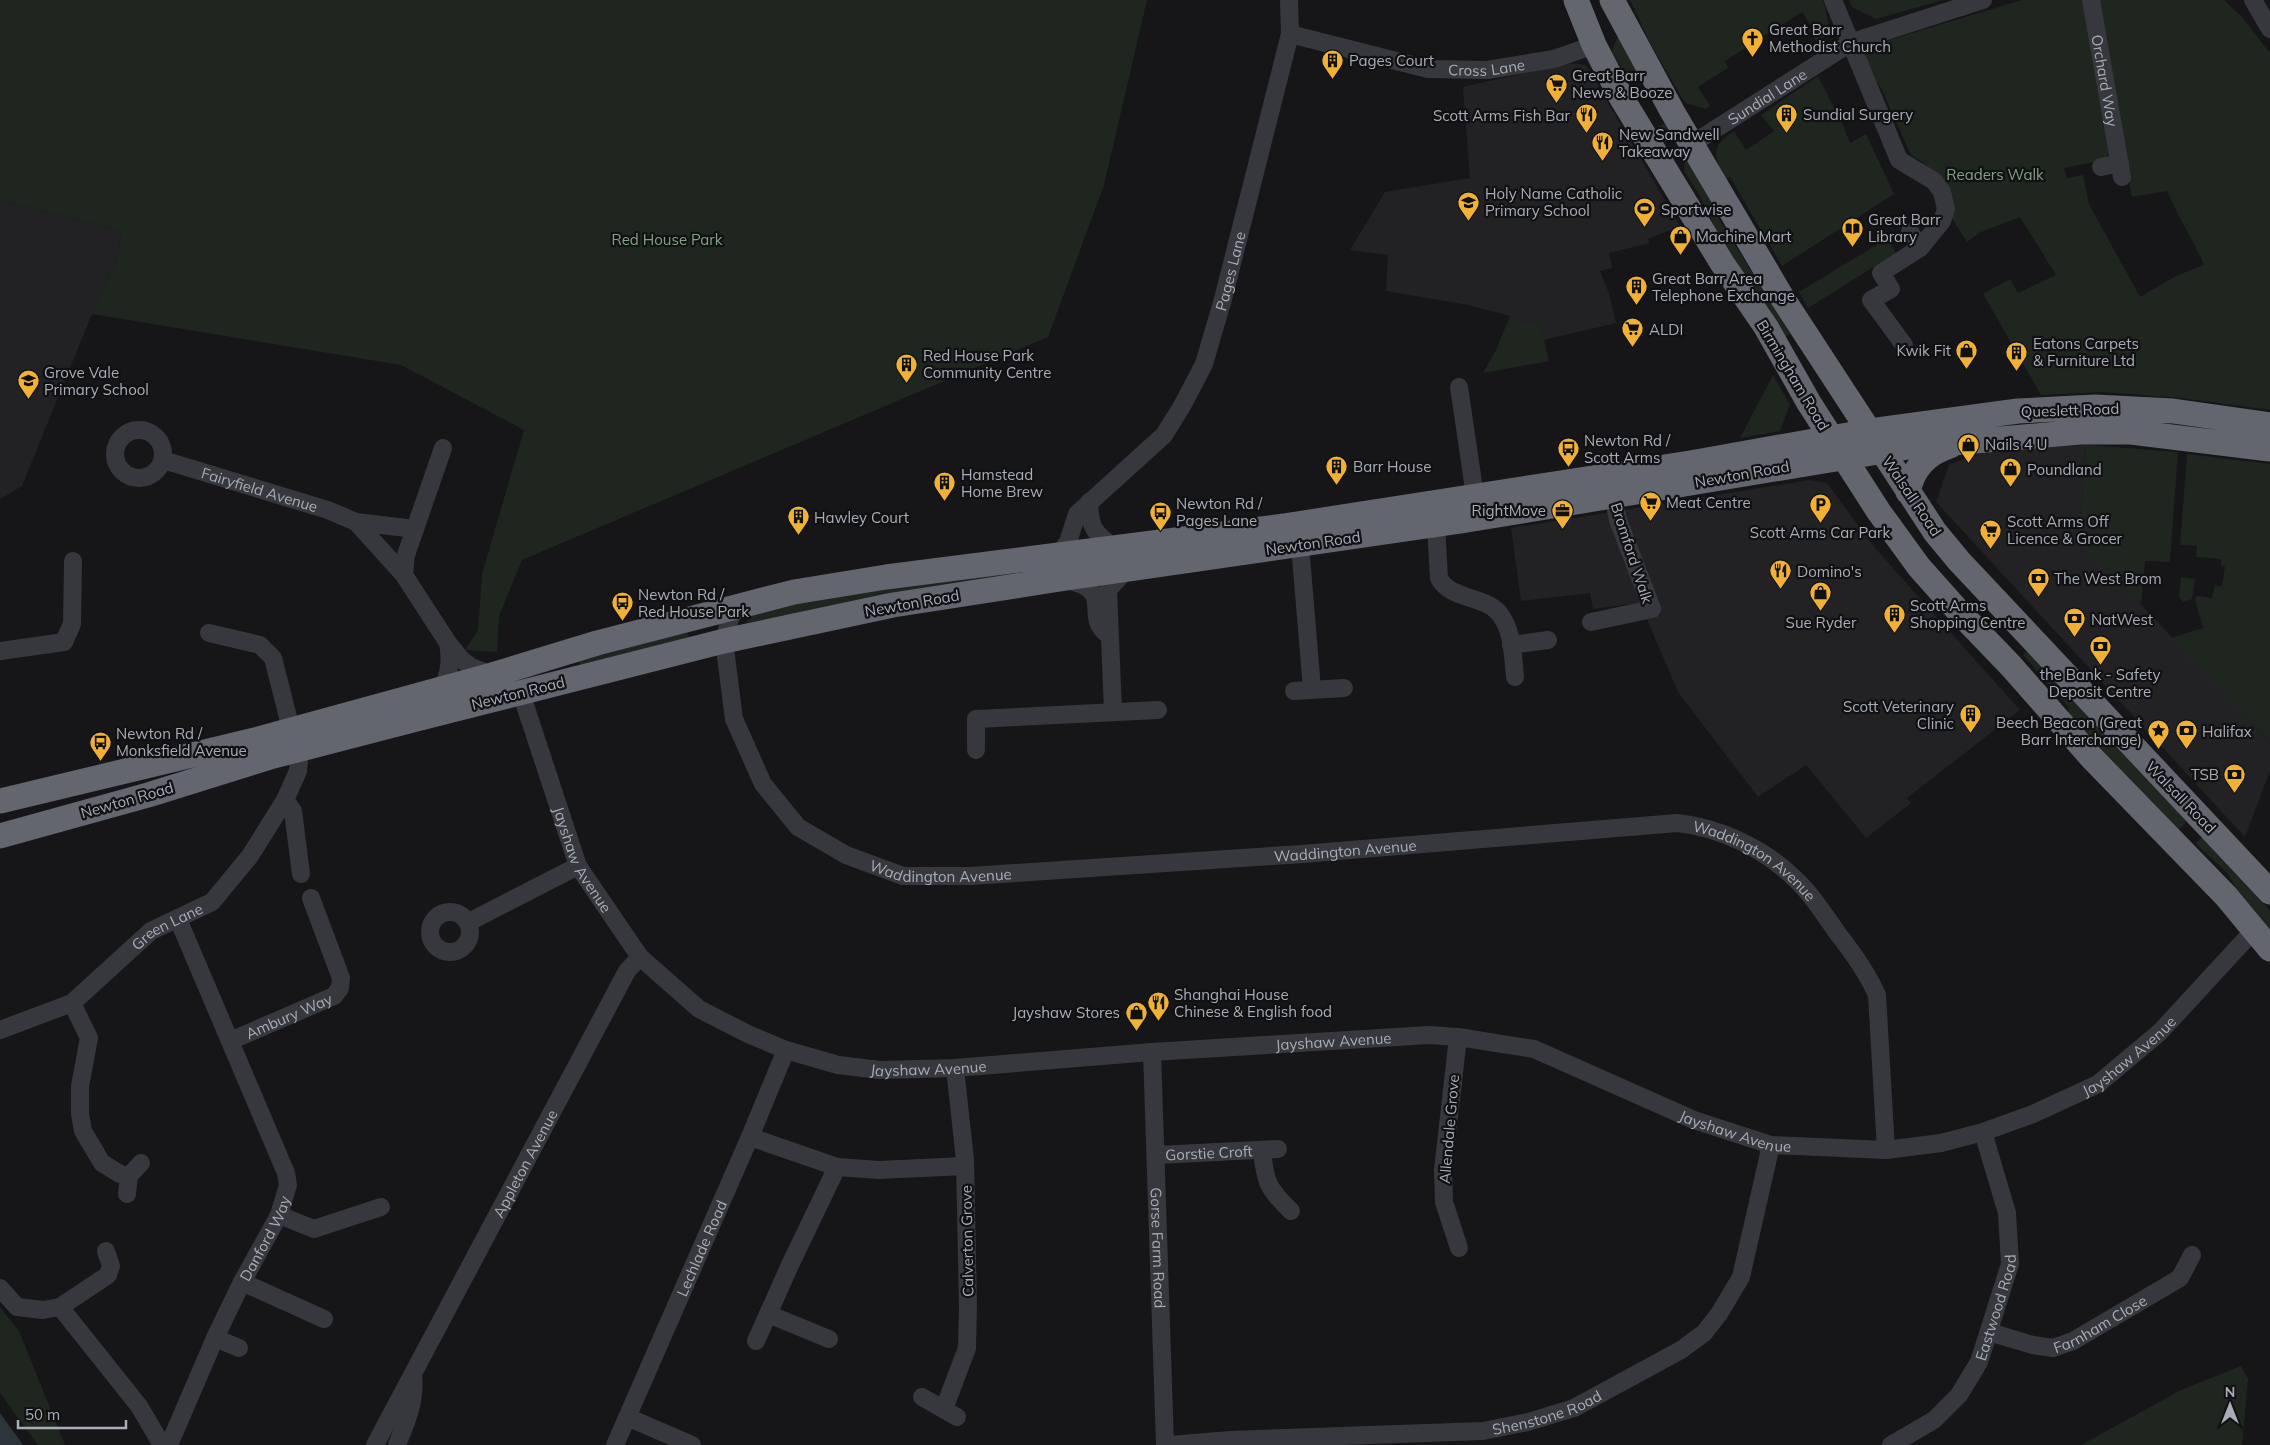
<svg xmlns="http://www.w3.org/2000/svg" width="2270" height="1445" font-family="Mulish,sans-serif">
<style>
.built{fill:#222225}
.green{fill:#1e261f}
.water{fill:#2c353c}
.lines{fill:none;stroke-linecap:round;stroke-linejoin:round}
.minor{stroke:#37383d;stroke-width:18}
.highway{stroke:#63666e;stroke-width:25}
.labels{text-anchor:middle;dominant-baseline:central;stroke-width:4.5;stroke-linejoin:round;paint-order:stroke}
.poi-label{font-size:15px;fill:#a8adb8;stroke:#111113;text-anchor:start}
.street-label{font-size:15px;fill:#a8adb8;stroke:#111113}
.park-label{font-size:15px;fill:#7fa381;stroke:#111113}
</style>
<rect width="100%" height="100%" fill="#161618"/>
<path class="built" d="M1570,63L1586,65L1680,226L1648,239L1650,243L1609,253L1612,268L1600,271L1609,293L1616,323L1544,340L1541,327L1510,316L1468,305L1386,291L1388,255L1350,250L1385,192L1470,178L1463,87Z
M0,200L121,231L118,256L92,314L22,486L0,499Z
M2086,445L2079,544L2105,566L2270,742V771L2245,837L1936,502L1949,465L1974,455L2042,446Z
M1810,480L1827,483L1875,548L2020,710L1907,798L1911,803L1866,838L1806,765L1758,797L1678,692L1640,603L1593,609L1590,593L1521,601L1511,528Z"/>
<path class="green" d="M0,0H1147L1104,185L1048,337L522,560L499,616L497,652L465,650L478,630L482,574L524,430L401,365L92,314L118,256L121,231L0,200Z
M1630,0H1823C1828,20 1833,27 1819,45L1809,30L1812,27L1802,12L1725,61L1728,68L1698,87L1710,106L1706,109L1685,103L1651,45Z
M1849,0H1943L1876,19L1852,7Z
M2022,0H2082L2111,152L2104,160L2064,168L2067,178L2083,175L2089,204L2140,297L2176,276L2204,265C2193,239 2178,217 2167,191L2132,197L2093,0H2224L2241,16L2270,53V410L2181,398L2103,392L2041,395L1983,294L2010,279L2018,293L2056,275L2020,217L1981,232L1967,242L1950,215L1939,178L1921,161L1911,155L1880,86L1869,72L1865,57L1866,47Z
M1619,33L1641,75L1629,81L1612,51Z
M1818,76L1842,123L1850,143L1866,134L1894,194L1782,266L1730,177L1726,179C1713,155 1710,147 1734,131L1746,150L1774,131L1761,115Z
M1669,121L1679,138L1673,142H1663L1653,129Z
M1690,158L1699,168L1719,219L1790,334L1783,338L1718,233L1700,196L1684,171L1685,161Z
M1888,238L1896,253L1808,308L1799,292Z
M1510,316L1541,327L1549,361L1483,373L1496,350Z
M1773,375L1790,405L1780,431L1740,438Z
M2086,445L2178,452L2170,562L2145,561L2141,604C2120,584 2101,563 2079,544Z
M2187,454L2270,464V742L2171,638L2203,628L2195,599L2197,596L2212,598L2215,586H2222L2225,566L2221,565V559L2196,557L2197,546L2180,545Z
M1336,526L824,608L747,623L746,614L799,599Z
M2181,577L2195,579L2192,599L2183,602L2179,596Z
M687,632L691,643L581,669L578,658Z
M2029,648L2187,816L2185,824L2178,830L2071,721L2067,705L2023,655Z
M2206,834L2270,911V931L2237,890L2227,873L2195,843Z
M0,1307L19,1331L65,1445H38L0,1393Z
M2241,1366L2248,1379L2242,1445H2081L2181,1390Z"/>
<path class="water" d="M0,1413L23,1445H0Z"/>
<g class="lines">
<g class="minor">
<path d="M1833,0L1899,160L1934,181L1942,192L1946,209L1942,221L1920,248L1881,273L1891,289L1871,300L1904,345"/>
<path id="s1" d="M2091,0L2122,177"/>
<path d="M2253,0L2270,29"/>
<path id="s2" d="M1290,34L1428,69L1487,70L1554,59L1594,45"/>
<path id="s3" d="M1692,144L1852,42L1983,0"/>
<path d="M2101,167L2120,163"/>
<path d="M1910,232L1920,248"/>
<path d="M1459,387L1475,496"/>
<circle cx="139" cy="454" r="24"/>
<path id="s4" d="M163,460L328,510L356,522L415,529"/>
<path d="M1089,502C1090,527 1093,532 1113,547"/>
<path d="M356,522L404,575L448,643L461,659L471,667L492,675"/>
<path d="M1436,525L1439,578C1450,600 1483,595 1499,613C1513,630 1513,657 1515,677"/>
<path d="M1300,545L1312,689"/>
<path id="s5" d="M1059,554L1068,542L1077,514L1164,435L1182,406L1204,364L1223,299L1290,34L1289,0"/>
<path d="M404,575L406,555L443,448"/>
<path d="M1066,580C1117,591 1082,614 1107,634"/>
<path id="s6" d="M744,605L731,615L724,641L734,719L763,784L798,827L846,855L903,876H971L1302,854L1677,823C1718,827 1763,848 1793,877C1811,893 1824,914 1838,934C1853,953 1867,972 1877,995L1886,1150"/>
<path d="M1591,622L1652,609L1618,520L1613,495"/>
<path d="M209,633L260,645L273,658L291,729"/>
<path d="M1511,645L1548,640"/>
<path d="M0,651L64,642L72,624L73,561"/>
<path d="M442,689C450,672 451,661 448,643"/>
<path d="M1294,691L1344,688"/>
<path id="s7" d="M521,693L578,866L640,957L699,1009L748,1034L786,1050L838,1065L880,1070L955,1068L1152,1052L1429,1035L1458,1037L1534,1049L1694,1120L1771,1145L1886,1150L1941,1143L1983,1132L2033,1114L2098,1084L2160,1032L2254,930"/>
<path d="M1113,711L1108,590L1126,570"/>
<path d="M976,750V719L1158,710"/>
<path d="M285,800L293,811L301,874"/>
<circle cx="450" cy="932" r="20"/>
<path d="M469,922L578,866"/>
<path d="M72,1003L89,1038L80,1086V1114L83,1131L102,1163L120,1174L129,1176"/>
<path id="s8" d="M0,1030L72,1003L151,931L212,902L250,856L285,800L298,771L300,749"/>
<path d="M1458,1037L1443,1170L1444,1202L1459,1248"/>
<path id="s9" d="M230,1041L334,996L340,988L341,978L311,898"/>
<path id="s10" d="M1152,1052L1165,1445"/>
<path d="M750,1137L837,1167L790,1265L756,1341"/>
<path d="M1262,1151C1265,1182 1268,1189 1291,1211"/>
<path id="s11" d="M1157,1155L1278,1149"/>
<path d="M837,1167L879,1170L965,1166"/>
<path d="M127,1194L129,1176L141,1163"/>
<path d="M279,1215L314,1229L381,1207"/>
<path d="M242,1282L324,1319"/>
<path d="M0,1288L17,1307L43,1310L60,1307L108,1275L111,1266L106,1251"/>
<path d="M60,1307L139,1406L159,1440L168,1445"/>
<path d="M768,1314L829,1339"/>
<path id="s12" d="M1989,1332L2033,1345L2053,1348L2073,1341L2180,1278L2192,1255"/>
<path d="M215,1338L239,1348"/>
<path d="M922,1397L957,1417"/>
<path d="M944,1409L967,1348L968,1306L965,1160L955,1068"/>
<path d="M627,1417L692,1445"/>
<path id="s13" d="M169,1445L215,1338L242,1282L279,1215L288,1185L286,1173L178,919"/>
<path id="s14" d="M375,1445L627,971L640,957"/>
<path d="M397,1445C407,1421 416,1400 413,1374"/>
<path id="s15" d="M615,1445L749,1139L786,1050"/>
<path id="s16" d="M1170,1445L1231,1440L1483,1431L1528,1422L1574,1408L1681,1350L1704,1333L1719,1314L1741,1277L1771,1145"/>
<path id="s17" d="M1891,1445L1934,1420L1959,1395L1979,1362L2010,1264L2007,1213L1983,1132"/>
</g>
<path class="highway" d="M1576,0L1594,45L1621,97L1722,263L1766,327L1809,403L1879,512L1919,567L1960,613L2011,666L2092,758L2226,896L2270,949
M1612,0L1672,111L1783,299L1935,532L1959,561L2270,892
M1908,492C1913,468 1926,454 1950,446
M0,801L255,740L492,675L597,643L794,592L886,577L1284,526L1690,463L1870,431L2018,411L2095,407L2173,411L2270,425
M0,836L148,795L270,757L413,720L724,641L893,605L1060,579L1461,521L1908,447L2080,432H2131L2270,449"/>
</g>
<defs>
<symbol id="church-pin" viewBox="-11 -11 22 30"><path d="M0 17L-7.5 6A9.5 9.5 0 1 1 7.5 6Z" fill="#f2b134" stroke="#111113"/><path d="M-1.2-6h2.4v3.5h3.3v2.4h-3.3V6h-2.4V-.1h-3.3v-2.4h3.3Z" fill="#111"/></symbol>
<symbol id="building-pin" viewBox="-11 -11 22 30"><path d="M0 17L-7.5 6A9.5 9.5 0 1 1 7.5 6Z" fill="#f2b134" stroke="#111113"/><path d="M-4-6H4V6H1V3H-1V6H-4ZM-2.5-4.3h1.7v1.8h-1.7ZM.8-4.3h1.7v1.8H.8ZM-2.5-1h1.7V.8h-1.7ZM.8-1h1.7V.8H.8Z" fill="#111"/></symbol>
<symbol id="supermarket-pin" viewBox="-11 -11 22 30"><path d="M0 17L-7.5 6A9.5 9.5 0 1 1 7.5 6Z" fill="#f2b134" stroke="#111113"/><path d="M-6-5.5h2.5l.6 2H6L4.5 2H-2.5L-4.4-4H-6ZM-1.5 3.2a1.3 1.3 0 1 0 .1 0ZM3 3.2a1.3 1.3 0 1 0 .1 0Z" fill="#111"/></symbol>
<symbol id="restaurant-pin" viewBox="-11 -11 22 30"><path d="M0 17L-7.5 6A9.5 9.5 0 1 1 7.5 6Z" fill="#f2b134" stroke="#111113"/><path d="M-5-6h1v4h1v-4h1v4h1v-4h1v5L-1.5 .5V6h-2V.5L-5-1ZM5-6V6H3V1.5H1.5Q1.5-4 5-6Z" fill="#111"/></symbol>
<symbol id="school-pin" viewBox="-11 -11 22 30"><path d="M0 17L-7.5 6A9.5 9.5 0 1 1 7.5 6Z" fill="#f2b134" stroke="#111113"/><path d="M0-5L7-2L0 1L-7-2ZM-4 1L0 2.5L4 1V4Q0 6-4 4Z" fill="#111"/></symbol>
<symbol id="stadium-pin" viewBox="-11 -11 22 30"><path d="M0 17L-7.5 6A9.5 9.5 0 1 1 7.5 6Z" fill="#f2b134" stroke="#111113"/><path d="M0-5a6.5 5 0 1 0 0 10a6.5 5 0 1 0 0-10ZM-3.5-1.8h7v3.6h-7Z" fill="#111"/></symbol>
<symbol id="library-pin" viewBox="-11 -11 22 30"><path d="M0 17L-7.5 6A9.5 9.5 0 1 1 7.5 6Z" fill="#f2b134" stroke="#111113"/><path d="M-6-4Q-3-5.5-.7-3.5V5Q-3 3-6 4ZM6-4Q3-5.5 .7-3.5V5Q3 3 6 4Z" fill="#111"/></symbol>
<symbol id="shop-pin" viewBox="-11 -11 22 30"><path d="M0 17L-7.5 6A9.5 9.5 0 1 1 7.5 6Z" fill="#f2b134" stroke="#111113"/><path d="M-5-2.5h2.3a2.7 3.5 0 0 1 5.4 0H5L5.5 6h-11ZM-1.5-2.5h3a1.5 2.3 0 0 0-3 0Z" fill="#111"/></symbol>
<symbol id="bus-pin" viewBox="-11 -11 22 30"><path d="M0 17L-7.5 6A9.5 9.5 0 1 1 7.5 6Z" fill="#f2b134" stroke="#111113"/><path d="M-5-6H5V4H4V6H2V4H-2V6H-4V4H-5ZM-3.5-4V0h7V-4ZM-3.5 1.2v1.5H-2V1.2ZM2 1.2v1.5H3.5V1.2Z" fill="#111"/></symbol>
<symbol id="parking-pin" viewBox="-11 -11 22 30"><path d="M0 17L-7.5 6A9.5 9.5 0 1 1 7.5 6Z" fill="#f2b134" stroke="#111113"/><path d="M-3.5-5.5H1a3.5 3.5 0 0 1 0 7H-1V5.5H-3.5ZM-1-3.4V-.6H.8a1.4 1.4 0 0 0 0-2.8Z" fill="#111"/></symbol>
<symbol id="office-pin" viewBox="-11 -11 22 30"><path d="M0 17L-7.5 6A9.5 9.5 0 1 1 7.5 6Z" fill="#f2b134" stroke="#111113"/><path d="M-6-3h4V-5.5h4V-3h4V5H-6ZM-1-4.5V-3h2v-1.5ZM-6 0V1H6V0Z" fill="#111"/></symbol>
<symbol id="bank-pin" viewBox="-11 -11 22 30"><path d="M0 17L-7.5 6A9.5 9.5 0 1 1 7.5 6Z" fill="#f2b134" stroke="#111113"/><path d="M-6-4H6V4H-6ZM0-2.3a2.3 2.3 0 1 0 0 4.6a2.3 2.3 0 1 0 0-4.6Z" fill="#111"/></symbol>
<symbol id="sight-pin" viewBox="-11 -11 22 30"><path d="M0 17L-7.5 6A9.5 9.5 0 1 1 7.5 6Z" fill="#f2b134" stroke="#111113"/><path d="M0-6L1.8-2.2L6-1.7L2.9 1.2L3.7 5.4L0 3.3L-3.7 5.4L-2.9 1.2L-6-1.7L-1.8-2.2Z" fill="#111"/></symbol>
</defs>
<g fill-rule="evenodd">
<use href="#church-pin" x="1740" y="26" width="25" height="34"/>
<use href="#building-pin" x="1320" y="48" width="25" height="34"/>
<use href="#supermarket-pin" x="1544" y="72" width="25" height="34"/>
<use href="#building-pin" x="1774" y="102" width="25" height="34"/>
<use href="#restaurant-pin" x="1574" y="102" width="25" height="34"/>
<use href="#restaurant-pin" x="1590" y="130" width="25" height="34"/>
<use href="#school-pin" x="1456" y="190" width="25" height="34"/>
<use href="#stadium-pin" x="1632" y="196" width="25" height="34"/>
<use href="#library-pin" x="1840" y="216" width="25" height="34"/>
<use href="#shop-pin" x="1668" y="224" width="25" height="34"/>
<use href="#building-pin" x="1624" y="274" width="25" height="34"/>
<use href="#supermarket-pin" x="1620" y="316" width="25" height="34"/>
<use href="#shop-pin" x="1954" y="338" width="25" height="34"/>
<use href="#building-pin" x="2004" y="340" width="25" height="34"/>
<use href="#building-pin" x="894" y="352" width="25" height="34"/>
<use href="#school-pin" x="16" y="368" width="25" height="34"/>
<use href="#shop-pin" x="1956" y="432" width="25" height="34"/>
<use href="#bus-pin" x="1556" y="436" width="25" height="34"/>
<use href="#building-pin" x="1324" y="454" width="25" height="34"/>
<use href="#shop-pin" x="1998" y="456" width="25" height="34"/>
<use href="#building-pin" x="932" y="470" width="25" height="34"/>
<use href="#supermarket-pin" x="1638" y="490" width="25" height="34"/>
<use href="#parking-pin" x="1808" y="492" width="25" height="34"/>
<use href="#office-pin" x="1550" y="498" width="25" height="34"/>
<use href="#bus-pin" x="1148" y="500" width="25" height="34"/>
<use href="#building-pin" x="786" y="504" width="25" height="34"/>
<use href="#supermarket-pin" x="1978" y="518" width="25" height="34"/>
<use href="#restaurant-pin" x="1768" y="558" width="25" height="34"/>
<use href="#bank-pin" x="2026" y="566" width="25" height="34"/>
<use href="#shop-pin" x="1808" y="580" width="25" height="34"/>
<use href="#bus-pin" x="610" y="590" width="25" height="34"/>
<use href="#building-pin" x="1882" y="602" width="25" height="34"/>
<use href="#bank-pin" x="2062" y="606" width="25" height="34"/>
<use href="#bank-pin" x="2088" y="634" width="25" height="34"/>
<use href="#building-pin" x="1958" y="702" width="25" height="34"/>
<use href="#sight-pin" x="2146" y="718" width="25" height="34"/>
<use href="#bank-pin" x="2174" y="718" width="25" height="34"/>
<use href="#bus-pin" x="88" y="730" width="25" height="34"/>
<use href="#bank-pin" x="2222" y="762" width="25" height="34"/>
<use href="#restaurant-pin" x="1146" y="990" width="25" height="34"/>
<use href="#shop-pin" x="1124" y="1000" width="25" height="34"/>
</g>
<g class="labels">
<g class="poi-label">
<text x="1769" y="29">Great Barr<tspan x="1769" dy="17">Methodist Church</tspan></text>
<text x="1349" y="60">Pages Court</text>
<text x="1572" y="75">Great Barr<tspan x="1572" dy="17">News &amp; Booze</tspan></text>
<text x="1803" y="114">Sundial Surgery</text>
<text x="1570" y="115" text-anchor="end">Scott Arms Fish Bar</text>
<text x="1619" y="134">New Sandwell<tspan x="1619" dy="17">Takeaway</tspan></text>
<text x="1485" y="193">Holy Name Catholic<tspan x="1485" dy="17">Primary School</tspan></text>
<text x="1661" y="209">Sportwise</text>
<text x="1868" y="219">Great Barr<tspan x="1868" dy="17">Library</tspan></text>
<text x="1696" y="236">Machine Mart</text>
<text x="1652" y="278">Great Barr Area<tspan x="1652" dy="17">Telephone Exchange</tspan></text>
<text x="1649" y="329">ALDI</text>
<text x="2033" y="343">Eatons Carpets<tspan x="2033" dy="17">&amp; Furniture Ltd</tspan></text>
<text x="1951" y="350" text-anchor="end">Kwik Fit</text>
<text x="923" y="355">Red House Park<tspan x="923" dy="17">Community Centre</tspan></text>
<text x="44" y="372">Grove Vale<tspan x="44" dy="17">Primary School</tspan></text>
<text x="1584" y="440">Newton Rd /<tspan x="1584" dy="17">Scott Arms</tspan></text>
<text x="1985" y="444">Nails 4 U</text>
<text x="1353" y="466">Barr House</text>
<text x="2027" y="469">Poundland</text>
<text x="961" y="474">Hamstead<tspan x="961" dy="17">Home Brew</tspan></text>
<text x="1666" y="502">Meat Centre</text>
<text x="1176" y="503">Newton Rd /<tspan x="1176" dy="17">Pages Lane</tspan></text>
<text x="1546" y="510" text-anchor="end">RightMove</text>
<text x="814" y="517">Hawley Court</text>
<text x="2007" y="521">Scott Arms Off<tspan x="2007" dy="17">Licence &amp; Grocer</tspan></text>
<text x="1820" y="532" text-anchor="middle">Scott Arms Car Park</text>
<text x="1797" y="571">Domino's</text>
<text x="2054" y="578">The West Brom</text>
<text x="638" y="594">Newton Rd /<tspan x="638" dy="17">Red House Park</tspan></text>
<text x="1910" y="605">Scott Arms<tspan x="1910" dy="17">Shopping Centre</tspan></text>
<text x="2091" y="619">NatWest</text>
<text x="1821" y="622" text-anchor="middle">Sue Ryder</text>
<text x="2100" y="674" text-anchor="middle">the Bank - Safety<tspan x="2100" dy="17">Deposit Centre</tspan></text>
<text x="1954" y="706" text-anchor="end">Scott Veterinary<tspan x="1954" dy="17">Clinic</tspan></text>
<text x="2142" y="722" text-anchor="end">Beech Beacon (Great<tspan x="2142" dy="17">Barr Interchange)</tspan></text>
<text x="2202" y="731">Halifax</text>
<text x="116" y="733">Newton Rd /<tspan x="116" dy="17">Monksfield Avenue</tspan></text>
<text x="2219" y="774" text-anchor="end">TSB</text>
<text x="1174" y="994">Shanghai House<tspan x="1174" dy="17">Chinese &amp; English food</tspan></text>
<text x="1120" y="1012" text-anchor="end">Jayshaw Stores</text>
</g>
<g class="street-label">
<text stroke="none"><textPath href="#s2" startOffset="201">Cross Lane</textPath></text>
<text stroke="none"><textPath href="#s1" startOffset="82">Orchard Way</textPath></text>
<text stroke="none"><textPath href="#s3" startOffset="89">Sundial Lane</textPath></text>
<text stroke="none"><textPath href="#s5" startOffset="340">Pages Lane</textPath></text>
<text transform="translate(1793 375) rotate(59)">Birmingham Road</text>
<text transform="translate(2070 410) rotate(-2)">Queslett Road</text>
<text transform="translate(1742 474) rotate(-10)">Newton Road</text>
<text stroke="none"><textPath href="#s4" startOffset="101">Fairyfield Avenue</textPath></text>
<text transform="translate(1912 496) rotate(56)">Walsall Road</text>
<text transform="translate(1313 543) rotate(-8)">Newton Road</text>
<text transform="translate(1632 553) rotate(72)">Bromford Walk</text>
<text transform="translate(912 603) rotate(-10)">Newton Road</text>
<text transform="translate(518 693) rotate(-14)">Newton Road</text>
<text transform="translate(2181 797) rotate(46)">Walsall Road</text>
<text transform="translate(127 800) rotate(-16)">Newton Road</text>
<text stroke="none"><textPath href="#s6" startOffset="808">Waddington Avenue</textPath></text>
<text stroke="none"><textPath href="#s7" startOffset="178">Jayshaw Avenue</textPath></text>
<text stroke="none"><textPath href="#s6" startOffset="1229">Waddington Avenue</textPath></text>
<text stroke="none"><textPath href="#s6" startOffset="402">Waddington Avenue</textPath></text>
<text stroke="none"><textPath href="#s8" startOffset="200">Green Lane</textPath></text>
<text stroke="none"><textPath href="#s9" startOffset="64">Ambury Way</textPath></text>
<text stroke="none"><textPath href="#s7" startOffset="1018">Jayshaw Avenue</textPath></text>
<text stroke="none"><textPath href="#s7" startOffset="1856">Jayshaw Avenue</textPath></text>
<text stroke="none"><textPath href="#s7" startOffset="612">Jayshaw Avenue</textPath></text>
<text stroke="none"><textPath href="#s7" startOffset="1438">Jayshaw Avenue</textPath></text>
<text transform="translate(1449 1129) rotate(-85)">Allendale Grove</text>
<text stroke="none"><textPath href="#s11" startOffset="52">Gorstie Croft</textPath></text>
<text stroke="none"><textPath href="#s14" startOffset="319">Appleton Avenue</textPath></text>
<text stroke="none"><textPath href="#s13" startOffset="228">Danford Way</textPath></text>
<text transform="translate(967 1241) rotate(-91)">Calverton Grove</text>
<text stroke="none"><textPath href="#s15" startOffset="215">Lechlade Road</textPath></text>
<text stroke="none"><textPath href="#s10" startOffset="196">Gorse Farm Road</textPath></text>
<text stroke="none"><textPath href="#s17" startOffset="181">Eastwood Road</textPath></text>
<text stroke="none"><textPath href="#s12" startOffset="119">Farnham Close</textPath></text>
<text stroke="none"><textPath href="#s16" startOffset="380">Shenstone Road</textPath></text>
</g>
<g class="park-label">
<text x="1995" y="174">Readers Walk</text>
<text x="667" y="239">Red House Park</text>
</g>
</g>
<g transform="translate(2230 1405)" stroke="#111113" stroke-width="4" paint-order="stroke">
<path d="M0-4L9 19L0 12L-9 19Z" fill="#a8adb8"/>
<text y="-8" font-size="14" font-weight="bold" text-anchor="middle" fill="#a8adb8">N</text>
</g>
<path d="M18 1420v8h108v-8" fill="none" stroke="#a8adb8" stroke-width="2.5"/>
<text x="25" y="1420" font-size="15" fill="#a8adb8" stroke="#111113" stroke-width="4" paint-order="stroke">50 m</text>
</svg>
